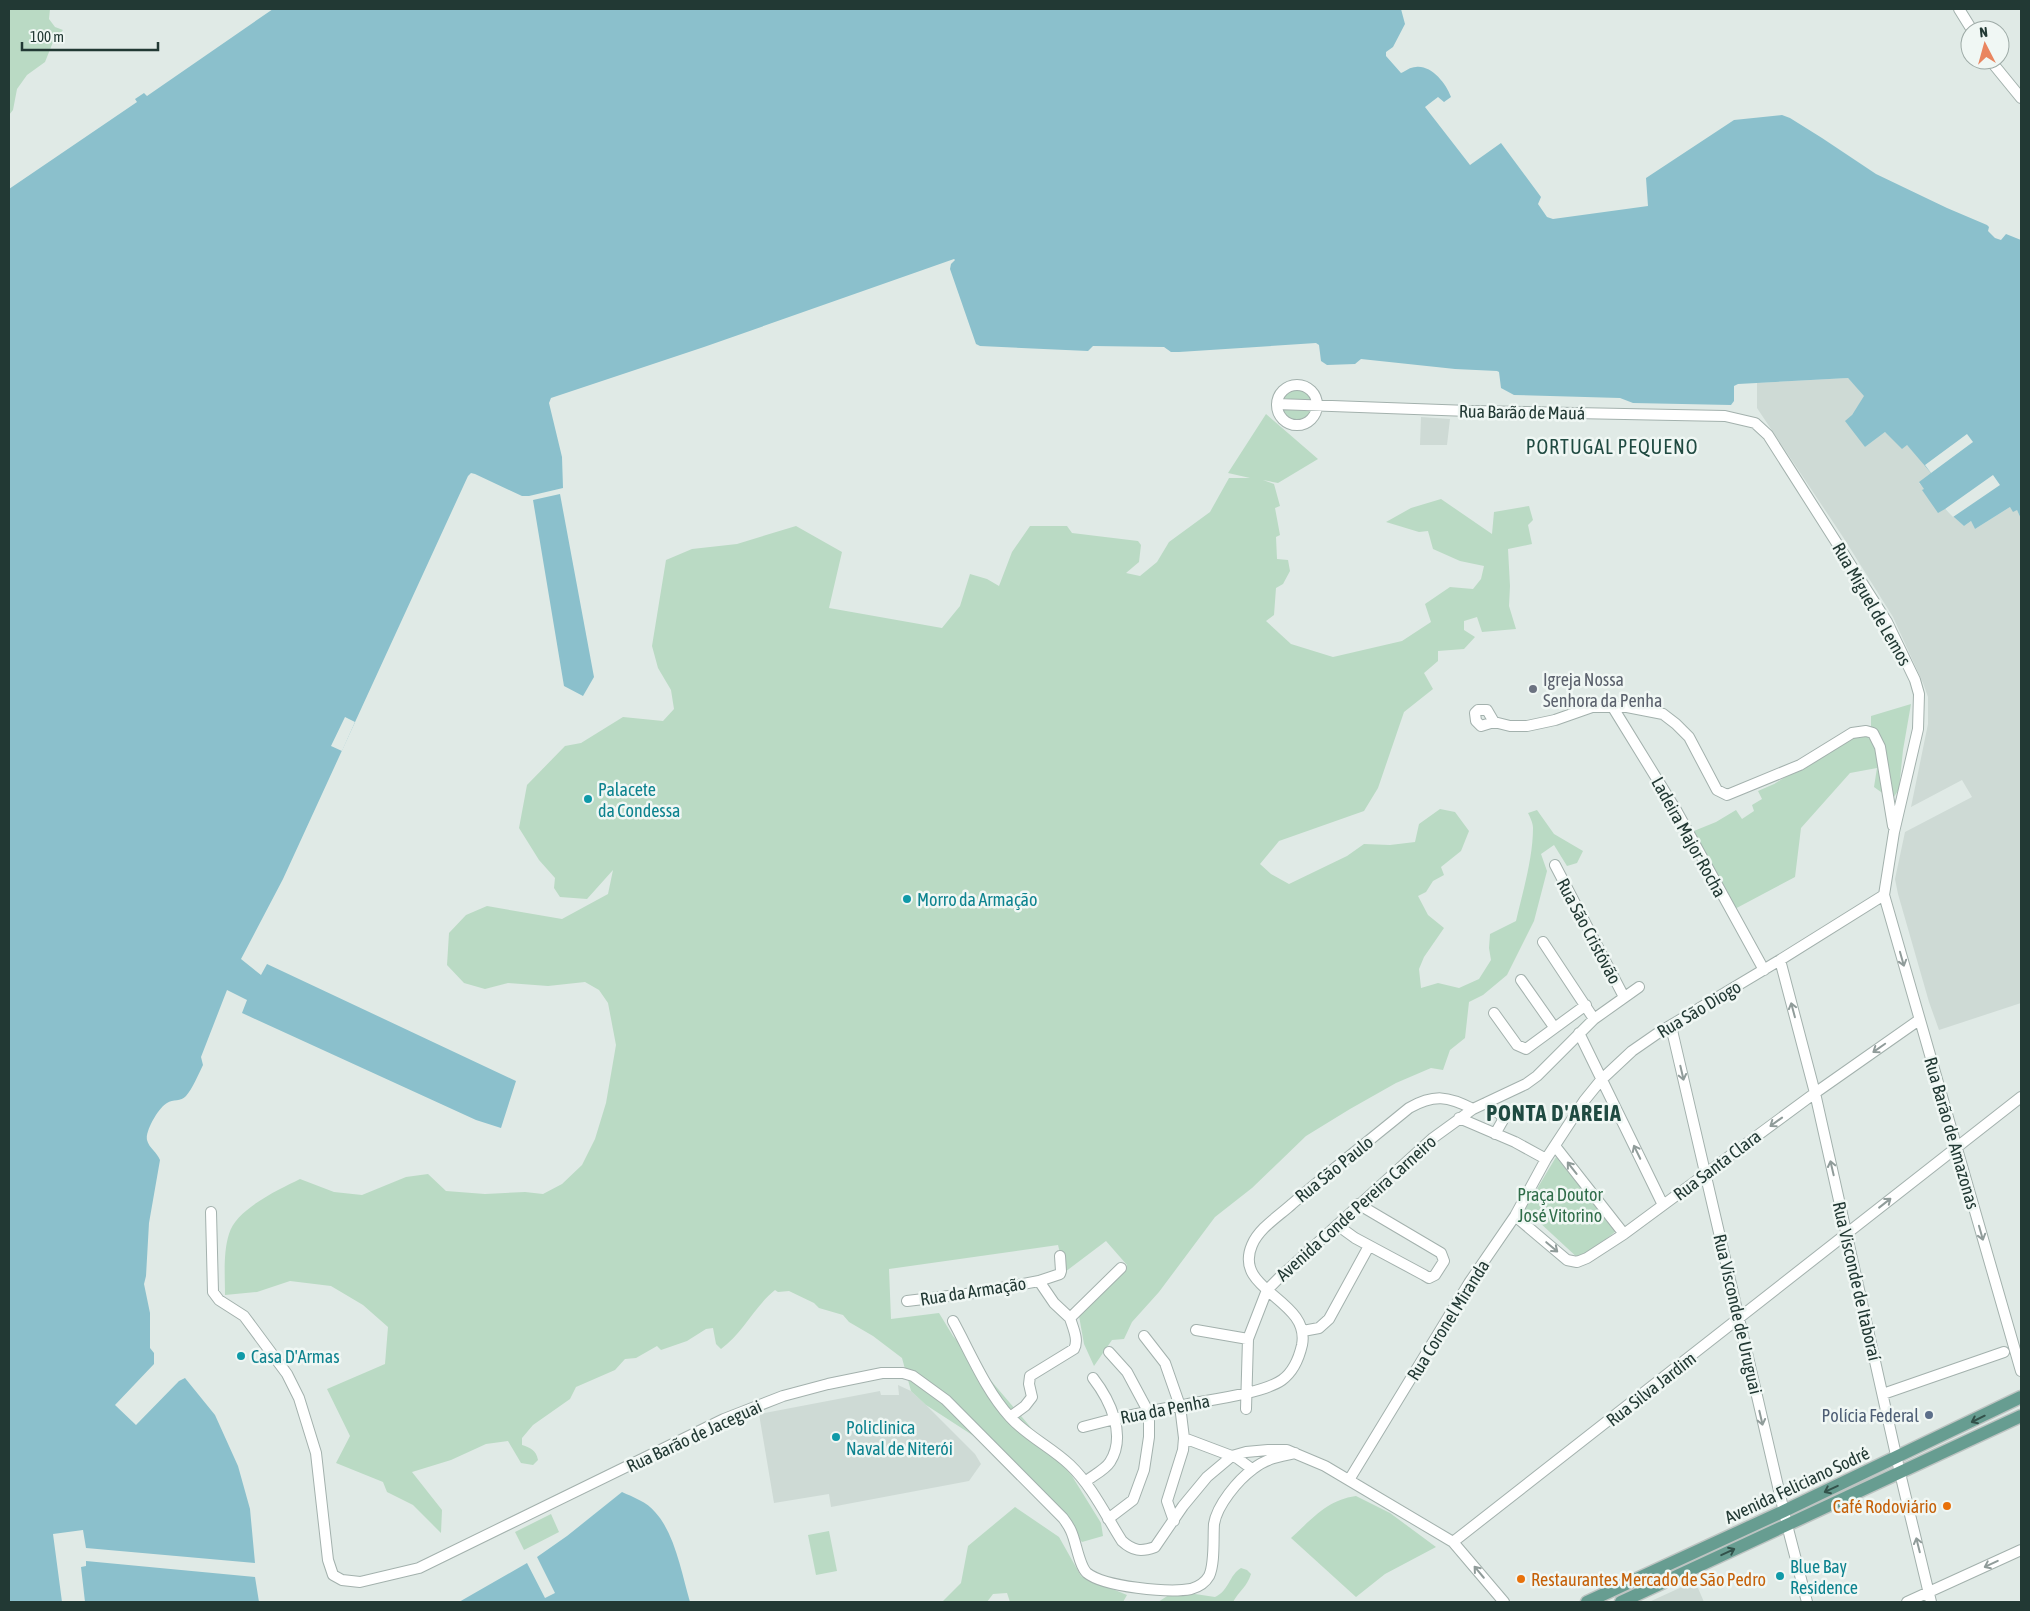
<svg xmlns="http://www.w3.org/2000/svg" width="2030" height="1611" font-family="'Asap Condensed',sans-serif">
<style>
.built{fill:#cedad5}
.green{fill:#badac4}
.water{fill:#8bc0cc}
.pier{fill:#e0eae6}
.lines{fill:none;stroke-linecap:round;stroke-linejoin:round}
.minor-casing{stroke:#a3b1ad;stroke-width:12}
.major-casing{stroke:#bdc4c2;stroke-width:15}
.minor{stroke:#fff;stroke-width:10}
.major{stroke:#679d91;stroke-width:12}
.oneway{stroke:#909c9a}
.oneway2{stroke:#33524b}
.worship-dot{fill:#6b7280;stroke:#f0f7f4;stroke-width:2}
.culture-dot{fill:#0f9aa8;stroke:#f0f7f4;stroke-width:2}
.service-dot{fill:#5c6f8a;stroke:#f0f7f4;stroke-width:2}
.food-dot{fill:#e8710a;stroke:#f0f7f4;stroke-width:2}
.labels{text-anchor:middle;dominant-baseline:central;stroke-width:5;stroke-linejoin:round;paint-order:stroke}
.street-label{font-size:18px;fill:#223934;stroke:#f0f7f4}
.worship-label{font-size:18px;fill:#5b616d;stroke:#f0f7f4;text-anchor:start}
.culture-label{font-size:18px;fill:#0d838f;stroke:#f0f7f4;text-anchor:start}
.park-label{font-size:18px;fill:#2f6d49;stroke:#f0f7f4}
.service-label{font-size:18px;fill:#4e5e75;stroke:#f0f7f4;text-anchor:end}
.food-label{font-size:18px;fill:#c56008;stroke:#f0f7f4;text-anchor:end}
.quarter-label{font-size:20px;letter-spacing:1px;fill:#1f4a41;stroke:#f0f7f4}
.district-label{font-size:22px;font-weight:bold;letter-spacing:1px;fill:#1f4a41;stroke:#f0f7f4}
</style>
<rect width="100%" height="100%" fill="#e0eae6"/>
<path class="built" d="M1848,378L1865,396L1852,415L1865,447L1885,432L1907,445L1914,452L1973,442L1919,483L1964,526L1971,521L1975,529L2010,507L2017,510L2021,519V1003L1939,1030L1929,1002L1898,894L1895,879L1905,832L1972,797L1962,780L1911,807L1928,724V697L1923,683L1893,617L1843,537L1757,408V383Z
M1421,417L1450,419L1447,445H1420Z
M898,1385L911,1391L926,1405L975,1454L981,1464L969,1481L831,1507L829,1494L774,1503L759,1414L880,1391L881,1395H899Z
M1695,1581L1704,1602H1649L1684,1586Z"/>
<path class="green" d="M9,9H50L49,19L55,27L63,30L53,42L45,62L27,75L17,89L13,110L9,115Z
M1295,387C1306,387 1313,391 1316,403H1279L1283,393Z
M1279,406L1316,407L1312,417L1301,423C1290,423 1281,418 1279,406Z
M1266,414L1318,459L1278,483L1263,480L1274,484L1280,506L1275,508L1280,535L1276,537L1277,559L1288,560L1290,571L1283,584L1276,588L1274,615L1266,621L1291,644L1333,657L1402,641L1431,622L1425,604L1450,587L1473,589L1481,579L1484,566L1460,561L1433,549L1428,531L1419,532L1386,522L1411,508L1441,499L1492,534L1494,512L1529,506L1533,520L1528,525L1532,544L1508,549L1510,586L1509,606L1516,629L1482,632L1477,617L1464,621V630L1475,637L1464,649L1438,651V661L1424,673L1433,689L1404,712L1378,788L1364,811L1279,841L1260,864L1271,874L1289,884L1347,856L1364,844L1390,845L1415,842L1419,824L1440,809L1455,812L1469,831L1461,851L1441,867L1444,875L1433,881L1426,892L1418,896L1428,915L1444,928L1424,957L1419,969L1421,988L1438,983L1459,988L1479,979L1491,960L1489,948L1490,934L1516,921C1523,891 1533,858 1533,828C1533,823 1530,817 1528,813L1537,810L1554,834L1583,851L1577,863L1567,866L1554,845L1541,854L1547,871L1534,921L1507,975L1483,995L1469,1002L1465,1038L1450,1050L1443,1070L1431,1068L1396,1083L1350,1109L1306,1136L1252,1188L1215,1217L1159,1292L1132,1322L1124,1339L1112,1340L1094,1366L1084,1344L1079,1316L1127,1265L1106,1241L1065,1272L1058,1245L889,1269L891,1319L939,1313L953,1336L1072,1476L1101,1523L1103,1536L1082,1542L1000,1453L926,1405L911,1391L902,1358L873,1336L849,1322L843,1315L819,1308L814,1303L789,1291L778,1292L775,1290C754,1307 743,1333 721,1349L716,1344L713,1328L706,1329L687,1341L661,1350L657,1346L636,1358L625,1359L615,1370L576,1387L570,1399L533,1425L522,1438V1445C531,1448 536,1450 538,1460L533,1465L521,1463L508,1441L486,1444L451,1460L412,1472L442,1510L441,1533L413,1505L387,1492L383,1482L336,1463L350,1436L327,1389L385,1364L388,1327L363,1305L331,1286L290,1281L257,1292L225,1295C225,1276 223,1253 229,1234C236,1209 278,1190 300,1179L334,1192L362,1195L406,1177L428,1174L446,1191L485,1194L525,1192L543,1194L562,1184L582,1165L595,1139L606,1103L616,1045L608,1003L599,990L585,982L548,986L508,983L485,989L464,983L447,965L449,933L466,915L487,906L562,919L608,894L613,870L587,899L560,897L554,888L555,878L539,860L519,828L527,785L565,746L581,743L623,717L663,721L674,709L671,690L658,668L652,646L666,560L692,549L737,544L796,526L842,552L829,608L942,628L960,606L970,574L987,579L999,586L1012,552L1030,526H1067L1072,533L1138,541L1141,545L1139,562L1126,573L1140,576L1157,562L1169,542L1210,512L1229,478H1250L1228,473Z
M1911,704L1903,750L1899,789L1892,800L1874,787L1877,768L1850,773L1801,828L1795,877L1731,911L1689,833L1716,822L1736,810L1742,819L1754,811L1752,805L1762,799L1758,791L1774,784L1851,737L1865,734L1874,743L1879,756L1881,738L1871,731V716Z
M1556,1157L1616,1231L1580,1260L1525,1209Z
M1356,1496L1390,1513L1436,1547L1385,1574L1356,1597L1291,1538C1312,1519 1327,1500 1356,1496Z
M1015,1507L1059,1537L1081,1576L1127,1595L1123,1602H1010L1007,1593L993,1594L987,1602H942L961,1583L968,1546Z
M551,1514L559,1532L524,1550L515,1532Z
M829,1531L837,1571L816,1575L808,1535Z
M1241,1568L1247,1570L1251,1574C1247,1587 1239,1591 1233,1602H1158L1175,1591L1215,1597C1229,1591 1229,1575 1241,1568Z"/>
<path class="water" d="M273,9H1401L1405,24L1393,47L1386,52V56L1401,73C1406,71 1410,67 1416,67C1431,65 1446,83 1451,97L1444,102L1438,97L1425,107L1470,165L1501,143L1541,197L1538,204L1547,217L1553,219L1648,206L1646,178L1734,120L1782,115L1790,118L1822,138L1876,174L1947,208L1987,225L1989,227L1988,231L1995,238L2001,240L2006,234L2021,240V519L2017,510L2013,512L2010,507L1975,529L1971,521L1964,526L1945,509L1938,513L1922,490L1924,489L1919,482L1931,473L1907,445L1902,449L1885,432L1865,447L1845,421L1852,415L1864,396L1848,378L1738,384L1734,386V401L1731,405L1633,403L1620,398L1514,395L1501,388L1499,372L1497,371L1455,369L1361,359L1355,364L1327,365L1321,361L1319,345L1316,343L1179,352H1171L1164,347L1093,346L1088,351L980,346L976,344L950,269L951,264L955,260L954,259L704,347L551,398L549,403L562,457L563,488L529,496H522L475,474L471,473L468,476L283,879L241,959L261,975L267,964L516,1081L501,1128L476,1120L242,1013L247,1000L227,990L201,1057L203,1065C198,1075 193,1088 186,1096C181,1102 173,1099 167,1103C159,1107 145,1131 147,1140C149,1148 157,1152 160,1160L149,1223L146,1276L144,1284L150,1313V1348L154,1353V1364L115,1405L136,1425L179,1381L185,1378L215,1415L238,1466L250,1509L255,1563L86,1548L83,1530L53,1534L62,1602H9V189L137,102L135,99L144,93L147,96Z
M560,494L594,677L583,696L564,686L533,500Z
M622,1492C633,1497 647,1502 655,1512C675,1533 682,1575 690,1602H459L527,1563L545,1598L555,1593L537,1557L567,1536Z
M86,1561L255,1577L259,1602H85L81,1567L86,1566Z"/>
<path class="pier" d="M1967,434L1973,442L1931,473L1925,465Z
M1993,475L2000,485L1953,517L1945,509Z
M345,717L355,722L342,751L331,746Z"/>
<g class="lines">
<defs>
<path id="minor" d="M1959,9L1972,30
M1990,60L2021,98
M1277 405a20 20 0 1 1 40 0a20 20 0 1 1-40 0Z
M1277,404L1469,411L1725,416L1755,423L1768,435L1887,622L1915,680L1919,694L1918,729L1894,832L1884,895L2021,1371
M1612,706L1676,810L1764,970
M1494,722L1481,726L1476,721L1475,713L1478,710H1487L1494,722L1510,726H1527L1555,720L1592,707H1627L1663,714L1676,724L1689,737L1717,790L1727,795L1800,765L1852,733L1866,731L1873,733L1880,747L1893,826
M1555,865L1624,997
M1543,942L1594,1019
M1780,960L1815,1093L1900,1473L1931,1602
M1521,980L1554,1027
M1494,1013L1517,1045L1526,1049L1586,1005
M1671,1026L1787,1525L1807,1602
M1579,1033L1663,1205
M1486,1103L1501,1115L1503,1120L1495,1134
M1459,1118L1515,1142L1546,1159
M1555,1146L1624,1234
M211,1212L213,1292L219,1300L244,1316L287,1374L299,1398L316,1453L328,1560L333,1575L342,1580L360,1582L419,1568L724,1419L783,1396L828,1384L882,1373H903L913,1376L946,1400L1063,1518C1066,1522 1069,1526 1071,1531C1076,1541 1079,1566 1087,1573C1104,1587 1169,1593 1191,1589C1198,1587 1205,1583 1209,1576C1215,1564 1213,1538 1214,1524C1217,1505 1238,1480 1253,1469C1265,1459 1280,1456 1295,1453
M1515,1216L1567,1260L1577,1262L1587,1258L1624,1234L1815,1093L1919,1020
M1337,1225L1355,1238L1424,1275L1429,1278L1435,1275L1444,1261L1441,1253L1358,1204
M1039,1281L1060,1274L1061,1271L1060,1256
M907,1301L974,1293L1039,1281L1054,1303L1070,1318
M953,1321C970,1352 986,1391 1010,1417C1027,1436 1051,1447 1070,1465C1092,1486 1106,1516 1122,1541C1133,1551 1141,1552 1155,1547L1183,1506L1207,1477L1232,1456L1246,1452L1268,1450H1287L1325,1466L1453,1542L1504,1602
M1196,1330L1248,1339
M1303,1331L1319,1328L1329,1319L1369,1246
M1144,1336L1165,1363L1180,1406L1184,1438L1183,1450L1167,1501L1174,1521
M1883,1394L2004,1352
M1246,1409L1248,1339L1267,1290L1279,1278L1433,1138L1473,1109L1526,1084L1537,1076L1594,1019L1639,987
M1010,1417L1025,1406L1032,1397L1029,1384L1030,1376L1074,1349C1079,1340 1073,1328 1070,1318L1121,1268
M1083,1427C1116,1418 1149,1411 1183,1405C1208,1400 1262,1394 1282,1380C1293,1372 1299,1358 1302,1345C1311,1299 1232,1291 1252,1245C1259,1228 1279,1216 1292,1204C1330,1171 1370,1140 1409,1108C1434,1094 1448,1096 1473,1109
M1184,1438L1237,1458L1252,1469
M1349,1480L1469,1283L1515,1216L1546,1159L1584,1101L1601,1080L1632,1051L1658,1033L1780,960L1884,895
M1085,1482C1092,1476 1105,1470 1110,1462C1127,1435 1110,1400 1093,1378
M1108,1519L1133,1500L1144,1470L1149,1437V1413L1127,1372L1109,1352
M1453,1542L2021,1097
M1907,1602L2021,1550"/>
<path id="major" d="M1587,1602L1784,1511L2021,1397
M1621,1602L2021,1416"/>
</defs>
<use href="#minor" class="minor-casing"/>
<use href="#major" class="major-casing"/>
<use href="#minor" class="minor"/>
<use href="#major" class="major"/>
</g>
<defs><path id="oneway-shaft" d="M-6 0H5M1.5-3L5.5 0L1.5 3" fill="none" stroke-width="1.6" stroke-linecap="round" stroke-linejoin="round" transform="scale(1.25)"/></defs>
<g class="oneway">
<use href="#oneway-shaft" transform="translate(1902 959) rotate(74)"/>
<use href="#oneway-shaft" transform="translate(1793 1010) rotate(-105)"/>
<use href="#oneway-shaft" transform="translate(1879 1048) rotate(145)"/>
<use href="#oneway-shaft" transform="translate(1682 1073) rotate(77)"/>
<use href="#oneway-shaft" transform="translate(1776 1122) rotate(144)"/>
<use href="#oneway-shaft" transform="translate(1637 1152) rotate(-116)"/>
<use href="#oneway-shaft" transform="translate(1572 1168) rotate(-128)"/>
<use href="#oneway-shaft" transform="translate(1832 1168) rotate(-103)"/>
<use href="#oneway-shaft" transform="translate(1885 1203) rotate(-38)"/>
<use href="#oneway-shaft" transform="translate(1981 1233) rotate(74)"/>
<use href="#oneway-shaft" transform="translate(1552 1247) rotate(40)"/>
<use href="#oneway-shaft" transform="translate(1761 1418) rotate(77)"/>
<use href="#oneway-shaft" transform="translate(1918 1545) rotate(-104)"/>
<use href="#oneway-shaft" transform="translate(1991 1564) rotate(155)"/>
<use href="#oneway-shaft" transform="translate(1479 1572) rotate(-130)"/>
</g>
<g class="oneway2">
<use href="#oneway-shaft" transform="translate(1978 1419) rotate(154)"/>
<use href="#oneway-shaft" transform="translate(1831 1489) rotate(155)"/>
<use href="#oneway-shaft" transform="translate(1728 1552) rotate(-25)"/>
</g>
<circle class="worship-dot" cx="1533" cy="689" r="5"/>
<g class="culture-dot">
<circle cx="588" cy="799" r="5"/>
<circle cx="907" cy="899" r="5"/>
<circle cx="241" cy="1356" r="5"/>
<circle cx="836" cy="1437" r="5"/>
<circle cx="1780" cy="1576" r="5"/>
</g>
<circle class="service-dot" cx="1929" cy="1415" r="5"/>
<g class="food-dot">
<circle cx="1947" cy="1506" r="5"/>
<circle cx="1521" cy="1579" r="5"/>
</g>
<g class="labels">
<g class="street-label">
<text transform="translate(1522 412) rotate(1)">Rua Barão de Mauá</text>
<text transform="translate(1872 604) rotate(60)">Rua Miguel de Lemos</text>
<text transform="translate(1689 837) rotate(61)">Ladeira Major Rocha</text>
<text transform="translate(1589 931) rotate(62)">Rua São Cristóvão</text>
<text transform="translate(1699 1009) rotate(-31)">Rua São Diogo</text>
<text transform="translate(1952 1133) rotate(74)">Rua Barão de Amazonas</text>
<text transform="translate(1717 1165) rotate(-37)">Rua Santa Clara</text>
<text transform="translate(1334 1169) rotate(-39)">Rua São Paulo</text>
<text transform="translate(1356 1208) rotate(-42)">Avenida Conde Pereira Carneiro</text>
<text transform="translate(1857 1281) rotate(77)">Rua Visconde de Itaboraí</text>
<text transform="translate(973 1291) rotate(-9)">Rua da Armação</text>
<text transform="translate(1738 1314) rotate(77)">Rua Visconde de Uruguai</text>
<text transform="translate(1448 1320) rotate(-58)">Rua Coronel Miranda</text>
<text transform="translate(1651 1389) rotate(-38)">Rua Silva Jardim</text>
<text transform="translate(1165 1409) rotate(-11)">Rua da Penha</text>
<text transform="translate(694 1436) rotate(-25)">Rua Barão de Jaceguai</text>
<text transform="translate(1797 1485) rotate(-25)">Avenida Feliciano Sodré</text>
</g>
<g class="worship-label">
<text x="1543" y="679">Igreja Nossa<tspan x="1543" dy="21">Senhora da Penha</tspan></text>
</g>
<g class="culture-label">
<text x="598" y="789">Palacete<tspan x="598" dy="21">da Condessa</tspan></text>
<text x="917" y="899">Morro da Armação</text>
<text x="251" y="1356">Casa D'Armas</text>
<text x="846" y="1427">Policlinica<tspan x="846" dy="21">Naval de Niterói</tspan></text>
<text x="1790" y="1566">Blue Bay<tspan x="1790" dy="21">Residence</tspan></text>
</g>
<g class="park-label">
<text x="1560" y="1194">Praça Doutor<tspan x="1560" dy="21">José Vitorino</tspan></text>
</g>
<g class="service-label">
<text x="1919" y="1415">Polícia Federal</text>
</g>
<g class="food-label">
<text x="1937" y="1506">Café Rodoviário</text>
<text x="1531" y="1579" text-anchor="start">Restaurantes Mercado de São Pedro</text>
</g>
<g class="quarter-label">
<text x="1612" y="446">PORTUGAL PEQUENO</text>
</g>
<g class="district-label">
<text x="1554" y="1113">PONTA D'AREIA</text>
</g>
</g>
<rect width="2030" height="1611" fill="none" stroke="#223934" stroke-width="20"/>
<g transform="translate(1985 45) rotate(354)"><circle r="24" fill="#f0f7f4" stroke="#9eaba7"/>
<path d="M0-4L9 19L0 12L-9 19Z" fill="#e9855f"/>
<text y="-8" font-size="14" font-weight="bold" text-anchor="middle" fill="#223934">N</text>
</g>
<path d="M22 42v8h136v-8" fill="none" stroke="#223934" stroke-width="2.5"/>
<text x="30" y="42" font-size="15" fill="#223934" stroke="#f0f7f4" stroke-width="4" paint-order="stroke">100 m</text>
</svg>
